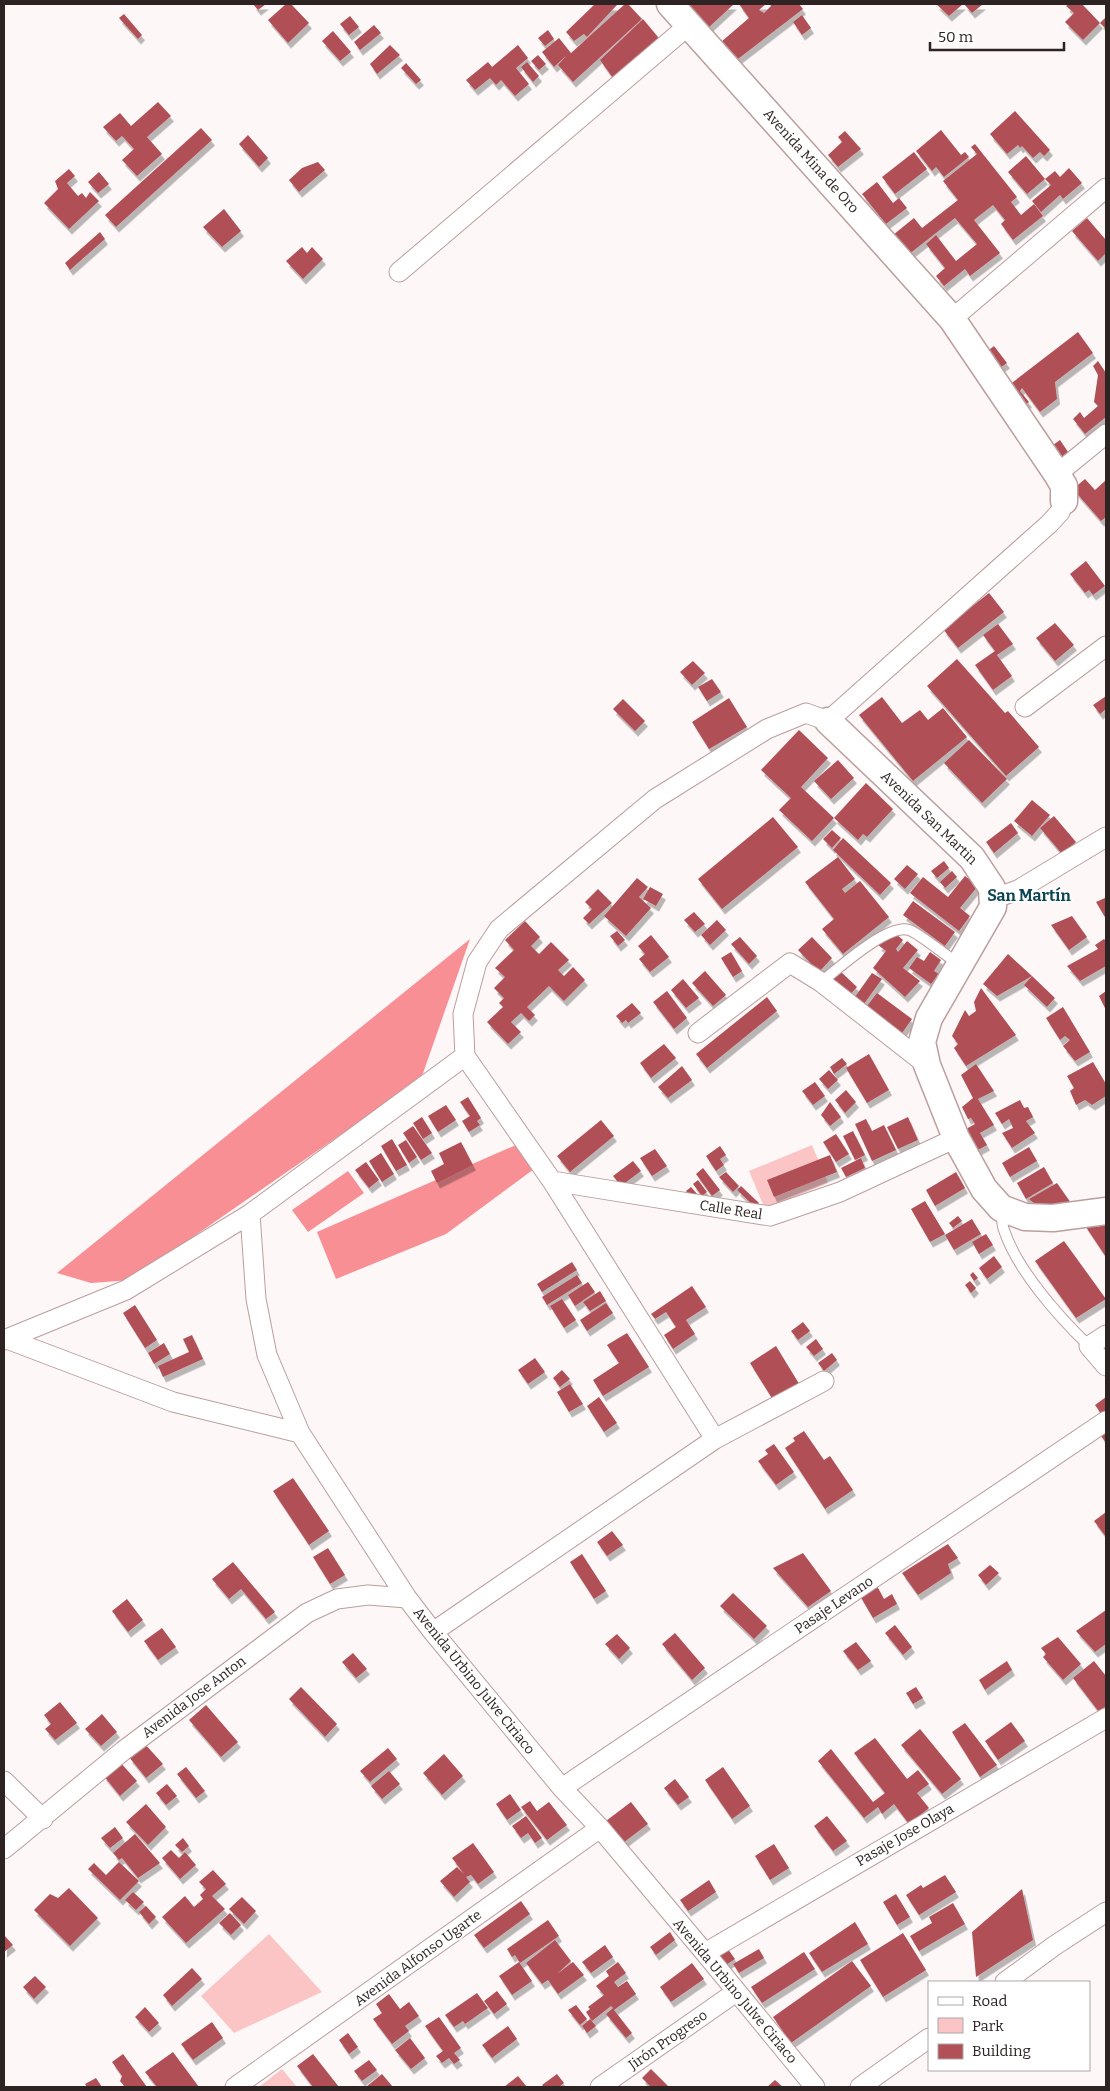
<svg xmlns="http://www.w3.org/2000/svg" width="1110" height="2091" font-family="Bitter,serif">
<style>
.green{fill:#fbc5c6}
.forest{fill:#f88f94}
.building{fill:#b15057;filter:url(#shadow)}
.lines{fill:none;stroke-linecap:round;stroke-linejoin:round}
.lane-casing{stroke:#bb9e9e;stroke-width:12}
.street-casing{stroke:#bb9e9e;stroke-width:21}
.secondary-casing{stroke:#bb9e9e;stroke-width:29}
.lane{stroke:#fff;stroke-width:10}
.street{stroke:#fff;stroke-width:19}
.secondary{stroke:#fff;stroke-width:26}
.labels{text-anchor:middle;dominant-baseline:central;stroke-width:4;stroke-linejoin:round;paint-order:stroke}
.street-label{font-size:14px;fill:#2e2323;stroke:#fff}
.quarter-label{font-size:16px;font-weight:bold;fill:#0d4554;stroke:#fff}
</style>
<defs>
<filter id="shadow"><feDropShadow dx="3" dy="5.5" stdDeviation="0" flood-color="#0004"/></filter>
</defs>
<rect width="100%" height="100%" fill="#fdf7f7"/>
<path class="green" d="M812,1145L828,1183L765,1209L749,1171Z
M269,1934L322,1992L234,2033L201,1996Z
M282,2069L297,2087H259Z"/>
<path class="forest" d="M470,939L421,1079L131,1280L91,1283L57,1273Z
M516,1145L534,1169L446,1234L336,1279L317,1232Z
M348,1171L364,1193L308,1232L292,1210Z"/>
<path class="building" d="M253,4H266L258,10Z
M286,4H291L309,23L288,43L268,20Z
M595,4L617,5L587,37L584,34L574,41L566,32Z
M625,4H628L642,19L573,82L558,65L567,55L554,67L542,52L559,38L571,53Z
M682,4H734L707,29Z
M739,4H766L759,10L764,13L771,6L770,4H799L803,9L730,65L714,48L749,18Z
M936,4H963L949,16Z
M964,4H983L972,13Z
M1069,4H1082L1100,23L1083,40L1065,22L1074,13L1066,6Z
M124,14L142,35L138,39L119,18Z
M802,15L811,28L802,35L793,22Z
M350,16L359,27L349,35L340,24Z
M1106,17V29L1100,23Z
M643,19L663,43L618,85L600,60Z
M374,25L381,33L360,50L354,42Z
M548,30L554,39L545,46L538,38Z
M333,31L351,52L340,61L322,41Z
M390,45L400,55L377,74L370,64Z
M518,45L528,58L516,68L529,84L515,96L501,80L496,85L490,78L475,90L466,80L488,62L492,67Z
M538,55L546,64L539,70L531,61Z
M527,62L539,76L533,82L521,67Z
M406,63L421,80L416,84L401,68Z
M158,102L171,116L147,137L162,154L137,176L122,160L134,149L122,136L116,141L103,127L120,113L131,126Z
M1015,111L1050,150L1044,156L1040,152L1033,158L1022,146L1020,148L1018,145L1007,154L990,134Z
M201,128L212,140L116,227L105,215Z
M941,130L961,155L965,152L969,157L944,177L936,167L932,171L916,151Z
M845,131L861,149L838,167L828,155L842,142L838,137Z
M248,135L268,158L259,167L239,144Z
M975,144L1017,197L1011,202L1021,215L1034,204L1043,216L1013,240L1001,224L1005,220L993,205L974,220L1000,253L970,276L965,269L944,286L936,276L945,268L926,244L936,235L956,261L977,244L955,218L908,255L893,235L914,218L922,228L958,200L943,181L977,154L971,147Z
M914,152L927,169L895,194L882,177Z
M1026,156L1045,179L1055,171L1060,177L1069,168L1082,183L1063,199L1060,195L1041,212L1032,201L1051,185L1045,179L1027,194L1008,172Z
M318,162L325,170L299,192L289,180L302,168Z
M69,169L75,176L67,183L78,196L82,193L86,198L90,192L99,201L69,229L44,203L58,189L55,181Z
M99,172L109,184L98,193L88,182Z
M877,182L893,203L899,198L907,208L886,224L862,194Z
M224,209L241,231L222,247L203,227Z
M1087,218L1106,240V256L1105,254L1098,261L1072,231Z
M100,232L105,239L70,270L65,263Z
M302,247L307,253L312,247L323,259L303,279L286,261Z
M1078,332L1093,353L1055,382L1057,399L1040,412L1022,388L1020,391L1029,402L1020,409L1004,389Z
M994,346L1007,363L993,373L980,357Z
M1098,361L1106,373V417L1085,434L1073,419L1080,412L1084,418L1098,406L1094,402L1098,375L1093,366Z
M1035,419L1053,445L1060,440L1068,452L1056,461Z
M1085,479L1095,490L1106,480V517L1101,521L1073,489Z
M1086,561L1105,586L1093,595L1089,590L1085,593L1070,574Z
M989,593L1004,612L958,648L943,629Z
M1055,623L1074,645L1055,661L1036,638Z
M998,624L1013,644L997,655L1012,676L993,690L975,665L995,651L983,635Z
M957,659L1005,713L1008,711L1039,747L1006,776L927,686Z
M693,661L705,673L692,685L680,672Z
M712,679L721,692L707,701L698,687Z
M1106,696V709L1100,714L1093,705Z
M882,697L902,723L920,710L928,720L943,708L967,737L913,781L859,715Z
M729,698L747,727L709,749L692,722Z
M623,699L645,721L635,731L613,709Z
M799,730L828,758L801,787L834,818L866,783L893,809L867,837L863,834L858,840L834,818L812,841L779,810L791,798L761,770Z
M969,740L1007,779L982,803L944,763Z
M838,760L854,778L831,799L814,781Z
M1032,800L1050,815L1032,836L1014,821Z
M1054,816L1076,842L1062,854L1040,828Z
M773,817L798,847L722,909L698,879Z
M1011,823L1018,833L994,853L986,842Z
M832,830L841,838L832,848L823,839Z
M843,838L891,883L880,895L833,850Z
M838,857L855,879L842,889L845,893L860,881L889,917L843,954L822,929L834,919L805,882Z
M944,861L949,868L937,878L931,871Z
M907,865L918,874L905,889L894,879Z
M952,871L957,877L945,888L940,882Z
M965,876L978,886L960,908L970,916L959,931L910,893L923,877L948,897Z
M637,878L648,887L639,897L651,908L626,936L604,916Z
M650,887L663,894L656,906L643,899Z
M598,889L612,903L589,924L583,918L592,909L585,902Z
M1105,898L1106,916L1105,917L1096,902Z
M913,901L955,932L945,946L903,915Z
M694,912L705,924L695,932L684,920Z
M1072,916L1087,937L1069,950L1051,925Z
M717,920L726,930L710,945L701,935Z
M525,921L540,937L531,946L539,954L551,942L569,960L558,970L564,976L573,967L585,980L564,1001L549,986L527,1007L535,1015L529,1021L521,1013L511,1022L521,1032L508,1044L487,1022L503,1007L499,1003L504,998L494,988L505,977L495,968L514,950L505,940Z
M617,931L625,940L618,946L610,936Z
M896,934L903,940L896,949L898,952L907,941L918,950L903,968L920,981L905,997L873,968L886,951L878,945Z
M651,935L669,957L650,972L639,959L645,954L638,946Z
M740,937L757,956L749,964L731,944Z
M812,937L832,958L819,972L798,950Z
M1104,939L1106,941V966L1080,981L1067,966L1098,949L1095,945Z
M731,952L742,971L733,977L721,958Z
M930,952L941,960L934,971L939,974L931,984L909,968L917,957L924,961Z
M1008,954L1032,976L997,996L983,984Z
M839,970L857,987L848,997L829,981Z
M705,971L726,995L713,1006L692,983Z
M872,973L882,979L861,1008L852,1001Z
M1032,976L1055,998L1047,1007L1024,985Z
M683,979L699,998L686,1008L671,990Z
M981,988L1016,1035L966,1066L954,1048L958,1044L952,1036L965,1010L969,1016L976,1011L974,1002Z
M667,991L687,1018L674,1029L653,1002Z
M1106,991V1010L1099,996Z
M877,993L912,1019L900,1036L864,1010Z
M767,997L777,1011L707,1068L696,1054Z
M632,1003L641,1013L628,1023L626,1020L622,1023L616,1016Z
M1063,1007L1090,1052L1075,1061L1063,1046L1070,1040L1065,1036L1060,1040L1046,1018Z
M664,1044L676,1058L651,1078L640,1063Z
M869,1054L889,1090L867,1103L846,1068Z
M842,1058L847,1064L834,1074L830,1067Z
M1093,1062L1106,1084V1096L1092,1105L1085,1100L1076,1105L1070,1091L1074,1088L1067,1076Z
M976,1064L994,1091L978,1099L994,1125L980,1133L987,1145L978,1150L966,1129L975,1124L971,1118L968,1119L962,1107L973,1098L961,1075Z
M682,1066L692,1080L668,1098L658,1087Z
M829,1070L838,1080L828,1089L819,1079Z
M815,1082L825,1096L813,1105L802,1091Z
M846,1090L856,1102L845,1113L835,1100Z
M468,1097L481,1118L477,1121L480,1125L469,1132L462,1121L470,1116L460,1102Z
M1020,1100L1024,1108L1028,1107L1033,1117L1026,1121L1035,1133L1012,1148L1002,1133L1013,1128L1009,1119L1002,1124L995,1113Z
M830,1102L841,1117L830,1126L821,1115Z
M446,1105L456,1120L438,1132L428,1116Z
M422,1117L432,1133L423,1139L413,1123Z
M908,1117L918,1140L898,1149L887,1127Z
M866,1119L872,1131L884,1125L896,1150L872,1161L855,1124Z
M601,1120L614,1136L570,1172L557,1156Z
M413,1126L432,1153L421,1160L403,1133Z
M853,1131L865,1155L855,1160L843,1136Z
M836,1134L849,1154L836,1162L823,1142Z
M392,1139L407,1165L396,1171L381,1146Z
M406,1140L417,1157L409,1163L398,1145Z
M461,1142L473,1165L437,1183L431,1171L444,1164L439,1153Z
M720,1146L726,1155L720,1159L724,1165L716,1171L706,1156Z
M1029,1147L1037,1161L1010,1177L1002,1163Z
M655,1149L667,1166L652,1176L640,1158Z
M381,1153L394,1174L382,1182L369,1161Z
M830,1155L837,1172L774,1197L767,1180Z
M861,1158L865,1168L846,1177L841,1168Z
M633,1161L641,1171L621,1186L613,1176Z
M366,1162L379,1180L369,1188L355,1170Z
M1044,1167L1053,1183L1026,1199L1017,1183Z
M703,1168L720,1190L712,1196L696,1174Z
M726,1172L739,1186L733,1192L719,1177Z
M956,1172L965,1188L935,1206L926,1190Z
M698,1180L707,1192L702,1196L693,1184Z
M1057,1183L1071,1203L1038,1207L1029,1199Z
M741,1186L759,1203L755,1207L737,1190Z
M691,1187L698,1195L693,1200L686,1191Z
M925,1201L945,1234L930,1242L911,1209Z
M958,1216L962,1221L953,1228L949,1223Z
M972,1219L981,1234L954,1250L945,1235Z
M1106,1220V1257L1084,1224L1094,1222L1098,1227Z
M986,1234L993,1245L979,1254L972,1242Z
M1064,1241L1106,1299L1076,1318L1035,1261Z
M994,1256L1002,1267L987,1279L979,1268Z
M572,1262L577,1270L542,1292L537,1284Z
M973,1272L978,1278L974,1281L970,1275Z
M577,1275L582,1283L547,1305L542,1297Z
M970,1281L976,1288L971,1293L965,1285Z
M588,1282L595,1292L575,1306L568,1295Z
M692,1286L706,1307L686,1320L695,1334L673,1349L664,1335L676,1327L666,1312L655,1319L651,1314Z
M600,1291L606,1301L590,1311L583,1302Z
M562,1299L576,1320L564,1328L550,1306Z
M606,1303L613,1313L587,1331L580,1320Z
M135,1305L157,1340L145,1348L123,1313Z
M803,1322L810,1331L798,1340L791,1331Z
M627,1333L649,1367L603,1396L593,1380L619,1363L607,1345Z
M192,1335L203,1359L163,1377L158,1366L189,1352L183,1339Z
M816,1339L823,1349L814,1356L806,1347Z
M164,1343L170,1354L154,1364L148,1353Z
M776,1346L801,1387L775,1403L750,1363Z
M832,1353L837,1360L824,1371L818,1363Z
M535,1358L545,1372L528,1384L518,1370Z
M562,1370L570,1379L560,1387L553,1378Z
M570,1384L583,1404L569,1412L557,1392Z
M599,1397L617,1423L604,1432L587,1406Z
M1106,1397V1412L1102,1415L1095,1405Z
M804,1431L824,1460L830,1456L853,1490L825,1509L785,1448L795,1441L793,1438Z
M1106,1433V1443L1101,1436Z
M774,1444L794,1472L776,1485L758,1461L768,1454L765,1450Z
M293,1478L329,1531L309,1545L273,1491Z
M1106,1512V1537L1094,1521Z
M612,1531L623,1545L607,1556L597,1542Z
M948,1544L958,1558L948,1564L951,1573L918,1595L902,1573Z
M328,1548L345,1575L330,1584L313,1557Z
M803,1553L831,1591L808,1607L773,1568Z
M582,1554L606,1591L594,1599L570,1562Z
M233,1562L275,1612L266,1619L241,1589L229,1599L212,1579Z
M990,1565L999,1573L986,1585L978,1575Z
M877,1586L884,1599L892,1594L897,1604L873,1618L860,1596Z
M733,1593L767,1626L754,1639L720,1606Z
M127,1599L143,1620L128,1632L112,1611Z
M1106,1610V1644L1095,1652L1076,1631Z
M895,1625L912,1647L903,1655L885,1633Z
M162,1628L176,1647L158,1660L144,1641Z
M675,1633L705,1668L692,1680L662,1644Z
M617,1634L630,1648L619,1659L605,1644Z
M1058,1637L1081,1664L1063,1680L1043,1657L1046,1654L1041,1648Z
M856,1642L871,1661L858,1670L843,1651Z
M353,1653L367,1669L356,1678L342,1662Z
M1007,1661L1012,1670L985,1690L979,1680Z
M1094,1661L1106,1676V1706L1099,1712L1073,1678Z
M301,1687L337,1724L325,1737L289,1699Z
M916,1687L923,1698L913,1704L906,1693Z
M60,1702L77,1723L55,1740L45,1729L51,1724L44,1715Z
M206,1705L238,1742L221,1757L189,1720Z
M102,1714L117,1732L101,1746L85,1729Z
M1011,1722L1025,1741L998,1760L985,1741Z
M965,1723L997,1765L980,1777L952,1732Z
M920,1729L961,1779L942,1794L901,1745Z
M875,1738L911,1784L907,1779L918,1770L929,1784L917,1793L929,1808L909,1824L894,1804L882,1814L878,1807L864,1818L818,1761L831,1749L873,1802L885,1793L854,1753Z
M144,1743L163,1764L146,1778L129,1757Z
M388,1748L397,1759L370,1782L360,1771Z
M444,1754L463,1776L442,1795L423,1773Z
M119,1761L137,1781L120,1796L103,1775Z
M186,1767L205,1791L196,1798L177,1774Z
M723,1767L750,1806L732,1819L705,1780Z
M389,1771L400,1784L382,1799L371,1786Z
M675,1779L689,1797L678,1805L664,1788Z
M167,1784L177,1796L166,1805L156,1793Z
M510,1794L521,1810L507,1820L496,1804Z
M530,1801L537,1811L549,1802L567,1825L547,1840L521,1807Z
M631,1802L648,1824L623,1843L606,1821Z
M146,1804L166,1827L148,1845L126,1822Z
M526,1816L542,1838L535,1843L528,1833L521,1838L512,1826Z
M827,1816L847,1841L833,1851L814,1826Z
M115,1827L123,1838L110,1848L101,1838Z
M135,1834L160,1863L138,1878L122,1858L119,1860L113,1853Z
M183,1838L189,1846L182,1852L175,1845Z
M473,1843L494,1872L478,1884L471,1875L466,1877L470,1882L454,1897L440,1881L457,1867L464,1874L452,1858Z
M774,1844L789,1868L770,1880L755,1856Z
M171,1850L179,1858L185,1852L196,1865L180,1879L162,1858Z
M119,1862L139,1881L120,1900L88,1869L94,1863L106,1875Z
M213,1870L226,1884L212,1896L225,1909L186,1943L162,1917L185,1896L194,1907L203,1899L200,1895L206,1889L199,1882Z
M945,1875L956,1892L919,1915L906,1895L921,1885L923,1888Z
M709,1880L716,1892L688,1911L680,1900Z
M69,1888L98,1918L70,1946L34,1910L50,1894L58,1898Z
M1022,1889L1033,1940L976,1977L972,1932Z
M133,1892L144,1902L136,1910L125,1900Z
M896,1894L910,1917L897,1925L883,1902Z
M242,1897L256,1911L244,1924L229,1909Z
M521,1901L530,1914L484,1948L474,1935Z
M953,1903L965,1924L919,1951L910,1936L932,1923L929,1917Z
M146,1906L156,1917L149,1924L139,1912Z
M230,1913L241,1925L231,1935L219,1923Z
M548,1920L559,1936L520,1963L515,1955L512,1957L507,1949Z
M855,1922L868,1944L822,1972L809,1953Z
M670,1932L675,1940L656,1955L650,1947Z
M903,1933L926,1970L883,1997L860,1960Z
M4,1935L13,1945L4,1952Z
M555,1940L571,1961L557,1974L573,1962L584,1975L558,1994L548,1980L542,1984L526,1963Z
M605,1945L613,1957L591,1973L582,1962Z
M725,1945L735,1959L726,1965L716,1952Z
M759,1949L764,1958L739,1973L733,1964Z
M804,1952L815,1969L762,2003L751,1987Z
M852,1961L871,1986L791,2043L773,2017Z
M519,1962L532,1981L512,1995L499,1976Z
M618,1962L626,1973L614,1982L618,1987L627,1981L636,1994L614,2010L632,2033L626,2038L606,2014L613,2008L611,2006L592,2021L586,2012L590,2009L588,2007L604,1995L596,1986L609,1976L606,1971Z
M692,1963L704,1979L671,2002L660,1987Z
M192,1968L202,1979L172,2006L163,1995Z
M35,1976L46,1987L34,1999L23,1987Z
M497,1991L507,2004L494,2014L484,2001Z
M477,1993L488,2008L465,2024L463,2021L454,2027L445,2015Z
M389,1994L400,2009L409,2002L419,2016L405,2026L409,2031L392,2044L373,2019L382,2013L376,2004Z
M576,2005L587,2019L580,2025L568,2010Z
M145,2007L159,2023L149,2032L135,2017Z
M439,2017L461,2048L454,2053L460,2060L454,2064L449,2058L442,2063L436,2056L443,2051L425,2026Z
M590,2019L596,2026L587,2033L582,2026Z
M212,2022L223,2038L193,2060L181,2044Z
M508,2026L517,2039L492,2058L482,2045Z
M348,2033L358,2047L349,2054L339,2040Z
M410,2038L425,2058L411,2069L395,2050Z
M173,2052L199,2087H157L145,2072Z
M123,2054L147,2087H125L120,2081L122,2076L112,2062Z
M313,2054L339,2087H313L297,2066Z
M369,2060L377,2070L362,2081L354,2071Z
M651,2069L669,2087H651L642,2078Z
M382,2074L393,2087H366Z
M557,2074L564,2083L559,2087H544L542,2085Z
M518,2076L527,2087H504Z
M96,2078L102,2087H87L85,2084Z
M775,2080L783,2087H767Z"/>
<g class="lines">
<defs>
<path id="lane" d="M821,982C838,969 888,923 909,930C919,933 949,958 960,965
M1001,1211C1002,1217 1002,1225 1004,1230C1017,1270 1059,1317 1089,1346"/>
<path id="street" d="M399,272L689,25
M952,319L1106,188
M1057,474L1106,434
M1025,707L1106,646
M993,899L1018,890L1106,837
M698,1033L790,963L821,982L927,1065
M552,1181L770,1216L840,1192L956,1138
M250,1214L256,1299L267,1355L300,1433L407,1598L433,1632L562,1788L600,1828L705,1953L815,2087
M1106,1335L1089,1346L1106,1366
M7,1339L173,1402L300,1433
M4,1340L126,1290L250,1214L465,1056
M715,1439L552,1181L465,1056L463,1014L477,962L499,929L655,799L767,729L806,713L828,721L1049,524L1060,512L1064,501
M433,1632L715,1439L824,1381
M4,1781L43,1819
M562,1788L1106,1421
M4,1849L123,1751L307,1613L337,1599L368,1595L407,1598
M705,1953L1106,1718
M1005,1982L1054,1946L1106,1912
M235,2087L600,1828
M600,2087L736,1992
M860,2087L929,2038"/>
<path id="secondary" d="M670,4L952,319L1057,474L1064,486V501
M828,721L972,858L992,888L993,907L929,1018L922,1042L927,1065L956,1138L984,1189L1001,1208L1025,1217L1053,1218L1106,1211"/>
</defs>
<use href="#lane" class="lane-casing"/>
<use href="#street" class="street-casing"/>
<use href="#secondary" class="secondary-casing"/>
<use href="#lane" class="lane"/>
<use href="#street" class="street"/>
<use href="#secondary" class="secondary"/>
</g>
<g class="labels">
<g class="street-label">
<text transform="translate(811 161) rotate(48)">Avenida Mina de Oro</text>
<text transform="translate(929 818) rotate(44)">Avenida San Martin</text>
<text transform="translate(731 1210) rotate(9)">Calle Real</text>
<text transform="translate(834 1605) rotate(-34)">Pasaje Levano</text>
<text transform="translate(474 1681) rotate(51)">Avenida Urbino Julve Ciriaco</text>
<text transform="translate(194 1697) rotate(-37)">Avenida Jose Anton</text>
<text transform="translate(905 1835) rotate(-30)">Pasaje Jose Olaya</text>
<text transform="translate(418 1958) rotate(-36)">Avenida Alfonso Ugarte</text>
<text transform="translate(735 1991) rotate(50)">Avenida Urbino Julve Ciriaco</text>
<text transform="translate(668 2040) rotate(-35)">Jirón Progreso</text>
</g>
<g class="quarter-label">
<text x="1029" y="895">San Martín</text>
</g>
</g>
<rect width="1110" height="2091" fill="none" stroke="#2e2323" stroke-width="10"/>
<rect x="928" y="1981" width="162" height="90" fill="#ffffff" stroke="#aba7a7"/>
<rect x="938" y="1997" width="25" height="8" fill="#ffffff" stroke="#aba7a7"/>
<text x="972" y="2006" font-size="15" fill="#2e2323">Road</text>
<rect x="938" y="2018" width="25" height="15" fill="#fbc5c6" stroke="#aba7a7"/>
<text x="972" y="2031" font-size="15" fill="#2e2323">Park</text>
<rect x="938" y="2044" width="25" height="15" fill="#b15057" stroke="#aba7a7"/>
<text x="972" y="2056" font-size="15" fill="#2e2323">Building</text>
<path d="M930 42v8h134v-8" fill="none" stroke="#2e2323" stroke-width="2.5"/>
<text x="938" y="42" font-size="15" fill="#2e2323" stroke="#ffffff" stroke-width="4" paint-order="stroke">50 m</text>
</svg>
